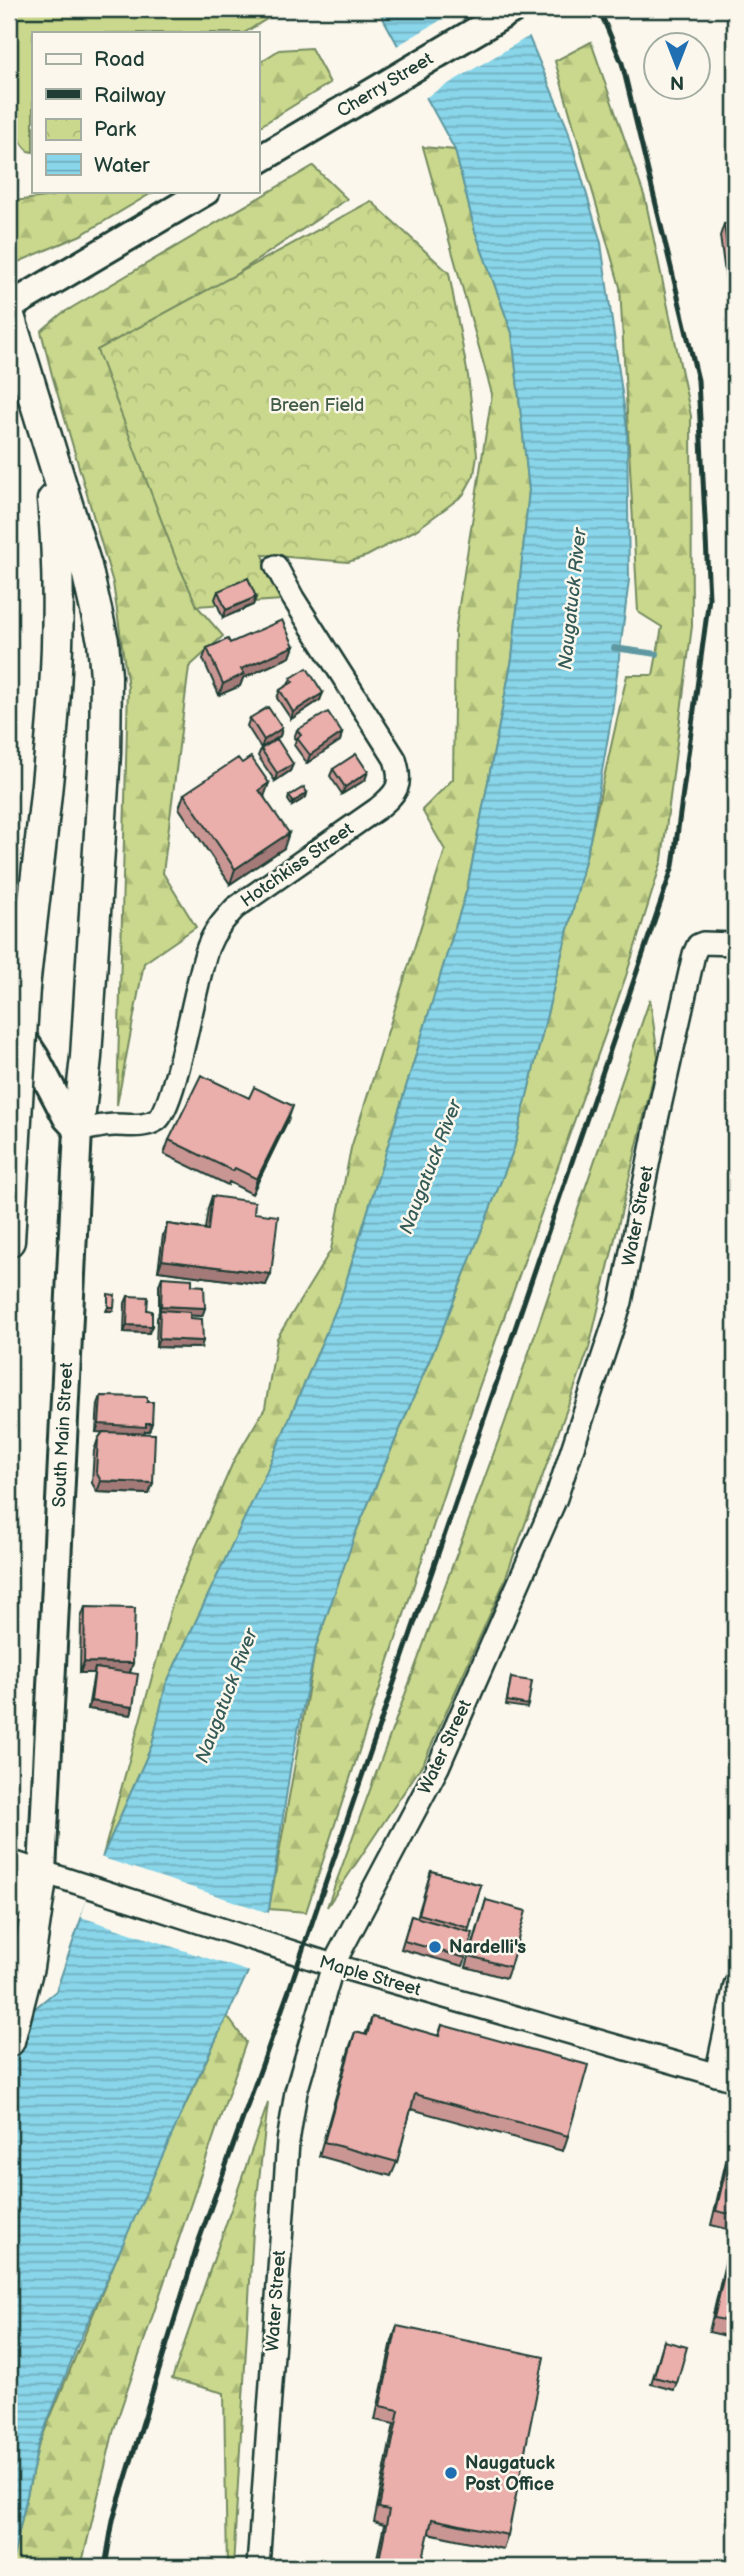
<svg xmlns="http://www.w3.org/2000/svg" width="744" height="2576" font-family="'Balsamiq Sans',sans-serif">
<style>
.forest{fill:url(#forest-firs);stroke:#748a60;stroke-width:2}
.park{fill:url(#park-crowns);stroke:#748a60;stroke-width:2}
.garden{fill:#c9d88c;stroke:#748a60;stroke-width:2}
.water{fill:url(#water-rules);stroke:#5f98a1;stroke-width:2}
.pier{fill:#fbf7ec}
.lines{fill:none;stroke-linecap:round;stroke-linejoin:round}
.stream{stroke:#5f98a1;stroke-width:6}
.minor-casing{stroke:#1f3d34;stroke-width:26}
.major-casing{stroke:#1f3d34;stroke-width:32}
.highway-casing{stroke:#1f3d34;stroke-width:35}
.minor{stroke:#fbf7ec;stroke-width:21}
.major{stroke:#fbf7ec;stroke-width:26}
.highway{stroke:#fbf7ec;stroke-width:30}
.rail{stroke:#1f3d34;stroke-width:5}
.highway-bridge-casing{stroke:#1f3d34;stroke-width:35;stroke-linecap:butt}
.highway-bridge{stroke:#fbf7ec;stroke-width:30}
.wall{fill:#c99693;stroke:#1f3d34;stroke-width:2}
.shaded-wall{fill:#a47a78;stroke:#1f3d34;stroke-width:2}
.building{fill:#eaaeab;stroke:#1f3d34;stroke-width:2}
.poi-dot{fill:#1f6fb2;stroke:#fbf7ec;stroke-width:2.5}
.labels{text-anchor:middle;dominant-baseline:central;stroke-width:5;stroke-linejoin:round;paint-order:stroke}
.street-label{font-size:18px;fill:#1f3d34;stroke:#fbf7ec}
.park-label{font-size:18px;fill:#415c46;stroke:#fbf7ec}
.poi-label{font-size:18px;font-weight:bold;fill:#1f3d34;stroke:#fbf7ec;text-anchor:start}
.water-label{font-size:19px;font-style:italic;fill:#345b58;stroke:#fbf7ec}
</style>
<defs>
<pattern id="forest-firs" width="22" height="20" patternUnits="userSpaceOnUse" patternTransform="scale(1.75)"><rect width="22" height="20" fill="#c9d88c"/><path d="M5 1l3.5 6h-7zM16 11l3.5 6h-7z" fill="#acba79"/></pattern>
<pattern id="park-crowns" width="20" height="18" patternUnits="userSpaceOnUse" patternTransform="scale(1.75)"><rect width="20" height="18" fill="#c9d88c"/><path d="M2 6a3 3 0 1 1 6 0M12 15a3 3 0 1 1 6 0" fill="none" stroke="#acba79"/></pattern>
<pattern id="water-rules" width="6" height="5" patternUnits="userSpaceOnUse" patternTransform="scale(1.75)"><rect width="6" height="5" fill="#89d5e9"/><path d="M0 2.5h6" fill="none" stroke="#6faebe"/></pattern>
</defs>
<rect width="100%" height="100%" fill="#fbf7ec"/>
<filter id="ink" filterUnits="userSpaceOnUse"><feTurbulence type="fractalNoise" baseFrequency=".0143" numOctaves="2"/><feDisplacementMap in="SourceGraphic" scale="14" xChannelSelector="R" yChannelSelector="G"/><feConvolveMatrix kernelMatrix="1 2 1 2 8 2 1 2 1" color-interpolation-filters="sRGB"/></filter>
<g filter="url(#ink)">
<path class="forest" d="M591,42L645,198L691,416L692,626L662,860L626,976L477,1393L306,1912L269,1909L316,1646L356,1532L441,1333L514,1148L590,840L627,675H653L662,627L638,612L620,287L555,61Z
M311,48L330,83L257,128V64L279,50Z
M423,147L455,150L475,231L512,333L529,490L512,659L467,889L341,1298L266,1473L166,1684L152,1745L103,1855L174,1597L234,1460L265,1408L277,1338L331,1250L351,1148L445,850L422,810L453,779L455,631L492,394Z
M313,166L347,199L119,354L197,606L223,636L189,667L163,873L196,927L144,963L117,1105L128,687L113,583L52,375L41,331L61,314Z
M61,191H155L81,235L9,266V195L14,201L53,196Z
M650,999L658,1057L589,1348L503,1585L424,1762L327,1907L504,1425Z
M227,2016L246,2042L114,2429L81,2567H11L38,2447L136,2211Z
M268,2103L253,2231L233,2567H227L224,2393L172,2379Z"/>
<path class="park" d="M371,201L449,273L468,376L477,455L474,475L463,495L446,508L416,530L367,556L348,562L263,555L281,600L197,606L176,559L97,350Z"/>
<path class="garden" d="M9,9H283L244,33H33V152L28,151L9,126Z"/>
<path class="water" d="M378,9H517L567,127L601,243L627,428L629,580L611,720L590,840L514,1148L441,1333L356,1532L316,1646L291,1764L269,1909L248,1972L192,2090L78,2344L38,2446L11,2567H9V2050L34,2009L56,1991L103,1855L152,1745L166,1684L266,1473L341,1298L467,889L512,659L529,490L512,333L475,231L455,150Z"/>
<path class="pier" d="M460,9H520L531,35L423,99L395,47Z
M100,1857L269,1913L250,1972L81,1917Z"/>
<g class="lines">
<path class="stream" d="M614,648L657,654"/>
<defs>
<path id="minor" d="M78,1130C90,1129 103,1125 115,1125C129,1125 144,1128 157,1120C176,1107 196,977 208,947C214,931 224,920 235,908L377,809C398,792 403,785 395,759L293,598L276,566
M9,1861L333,1965L735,2080
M716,2075L735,1985
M258,2567L288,2142L296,2092L333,1965L438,1767L556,1498L621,1302L656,1124L694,954L698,945L703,943L735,944"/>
<path id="major" d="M257,161L513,9
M9,307L206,191
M16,1028L35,1057L67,1118L78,1130L42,1872"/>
<path id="highway" d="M9,316L86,566L103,641L106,676L105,753L86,1057L78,1130
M24,988C41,826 69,664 53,500
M9,1241L18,1084
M9,1904L24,1885L42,1872
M9,2041L28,1967L42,1872"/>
</defs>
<use href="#minor" class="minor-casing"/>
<use href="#major" class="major-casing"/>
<use href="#highway" class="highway-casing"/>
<use href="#minor" class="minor"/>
<use href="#major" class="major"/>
<use href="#highway" class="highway"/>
<path class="rail" d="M105,2567L113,2520L198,2243L289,1990L673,866L709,598L698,380L622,63L599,9"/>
<defs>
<path id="highway-bridge" d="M18,1084L24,988"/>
</defs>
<use href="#highway-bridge" class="highway-bridge-casing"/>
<use href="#highway-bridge" class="highway-bridge"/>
</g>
<path class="wall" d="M735,223V332L733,333L720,236L724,224Z
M218,591L256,597L253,605L223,618L215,599Z
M230,643L294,646L290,657L243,678L240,686L219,695L203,659L207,648Z
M291,678L320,700L291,719L277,698L280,690L288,685Z
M250,718L282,728L280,736L261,748L247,726Z
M297,730L342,733L340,741L307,763L294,745L296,740L294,738Z
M261,749L293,764L290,771L275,781L258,756Z
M333,769L365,780L342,794L330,776Z
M307,793L306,797L292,806L288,800L289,796Z
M184,794L264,796L284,848L230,884L179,808Z
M288,1120L252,1194L229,1182L228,1185L164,1154L169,1140Z
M212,1196L254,1213L266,1285L158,1271L163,1235L167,1224L205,1229L208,1208Z
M162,1277L192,1285L205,1308L202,1316L190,1315V1318L201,1348L156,1347L157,1318L159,1314V1285Z
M128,1296L147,1310L149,1333L124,1332L125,1303Z
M101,1396L147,1402L152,1423L149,1431H145L144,1433L153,1483L149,1494L97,1492L92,1483L94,1451L98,1439L103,1432H96L98,1404Z
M85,1607L133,1663L130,1673L133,1707L131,1715L88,1709L94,1673H80L81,1618Z
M511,1678L528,1705L527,1708L506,1705Z
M431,1871L481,1885L468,1932L466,1958L463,1966L401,1949L411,1916L417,1918Z
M486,1900L510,1967L506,1978L466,1967Z
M372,2017L438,2036L442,2025L568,2136L563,2151L411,2109L397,2162L391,2176L319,2156L350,2046L355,2032L365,2035Z
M735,2123V2231L711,2225Z
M733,2236H735V2338L709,2332L728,2250Z
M397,2326L508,2535L503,2549L428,2533L421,2567H375L384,2525L374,2522L394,2424L375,2420L392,2341Z
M664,2341L677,2383L674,2390L651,2384Z"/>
<path class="shaded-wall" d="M256,597L253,605L223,618L226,610Z
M294,646L290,657L243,678L240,686L219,695L223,684L241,669Z
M323,693L320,700L291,719L293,712Z
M282,728L280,736L261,748L264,740Z
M342,733L340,741L307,763L310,755Z
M293,764L290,771L275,781L277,773Z
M368,772L365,780L342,794L345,787Z
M269,783L264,797L259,790Z
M307,793L306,797L292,806L293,802Z
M289,833L284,848L230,884L235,869Z
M293,1106L288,1120L252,1194L257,1179Z
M162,1260L271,1274L266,1285L158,1271Z
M161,1306L205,1308L202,1316L160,1314V1310L158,1314Z
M108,1307H114L113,1311H106Z
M127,1325L152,1326L149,1333L124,1332Z
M159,1339L203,1341L201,1348L156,1347Z
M152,1423L149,1431H145L143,1435L96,1432L99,1424Z
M101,1481L153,1483L149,1494L97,1492Z
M84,1662L133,1663L129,1674L95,1668L94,1673H80Z
M91,1701L133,1707L131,1715L88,1709Z"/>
<path class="building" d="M735,223V306L724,224Z
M248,578L256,597L226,610L218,591Z
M282,620L294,646L241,669L244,674L223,684L207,648L228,639L230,643Z
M307,668L323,693L293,712L280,690L293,682L291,678Z
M268,707L282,728L264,740L250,718Z
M328,712L342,733L310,755L297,738L301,735L297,730Z
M277,739L293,764L277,773L261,749Z
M356,754L368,772L345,787L333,769Z
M251,757L269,783L259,790L289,833L235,869L184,794L238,758L242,763Z
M304,787L307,793L293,802L289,796Z
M201,1075L249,1098L254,1087L293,1106L257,1179L235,1168L233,1171L169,1140Z
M212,1196L255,1202L254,1213L278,1216L271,1274L162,1260L167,1224L208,1230Z
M162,1277L192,1279V1285L204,1286L205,1308L161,1306Z
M108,1294L115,1295L114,1307H108Z
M128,1296L148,1297L147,1310L152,1311V1326L127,1325Z
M160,1310L190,1312V1318L202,1319L203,1341L159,1339Z
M101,1396L147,1397V1402H153L152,1423H146V1427L99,1424Z
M103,1432L155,1434L153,1483L101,1481L96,1472L98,1439Z
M85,1607L135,1608L133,1663L84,1662Z
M95,1668L138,1674L133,1707L91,1701Z
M511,1678L532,1681L528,1705L507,1701Z
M431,1871L481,1885L469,1928L419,1914Z
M486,1900L526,1911L510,1967L470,1956Z
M411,1916L473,1933L466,1958L404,1941Z
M372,2017L439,2036L442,2025L588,2065L568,2136L415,2094L397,2162L324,2142L355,2032L367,2035Z
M735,2130V2215L716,2211Z
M733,2236H735V2322L714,2318Z
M397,2326L544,2357L508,2535L432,2519L421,2567H390L378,2565L389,2510L379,2508L399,2410L380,2406Z
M664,2341L687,2347L677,2383L654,2377Z"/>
</g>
<g class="poi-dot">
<circle cx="435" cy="1947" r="7"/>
<circle cx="451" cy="2473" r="7"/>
</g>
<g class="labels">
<g class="street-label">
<text transform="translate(385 85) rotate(-31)">Cherry Street</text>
<text transform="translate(297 865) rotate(-35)">Hotchkiss Street</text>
<text transform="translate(638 1216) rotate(-79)">Water Street</text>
<text transform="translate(63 1435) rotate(-87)">South Main Street</text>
<text transform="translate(445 1747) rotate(-65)">Water Street</text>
<text transform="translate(370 1976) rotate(16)">Maple Street</text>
<text transform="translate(276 2301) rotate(-86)">Water Street</text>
</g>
<g class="park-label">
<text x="317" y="405">Breen Field</text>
</g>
<g class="poi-label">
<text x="449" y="1947">Nardelli's</text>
<text x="465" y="2463">Naugatuck<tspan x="465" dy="21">Post Office</tspan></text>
</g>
<g class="water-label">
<text transform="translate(573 599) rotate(-84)">Naugatuck River</text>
<text transform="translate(431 1167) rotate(-69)">Naugatuck River</text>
<text transform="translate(227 1696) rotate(-69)">Naugatuck River</text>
</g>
</g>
<rect width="744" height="2576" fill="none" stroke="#fbf7ec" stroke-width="35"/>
<rect x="18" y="18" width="709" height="2541" fill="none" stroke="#1f3d34" stroke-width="2.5" filter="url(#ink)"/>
<rect x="32" y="32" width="228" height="161" fill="#fbf7ec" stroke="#a3ada2" stroke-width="2"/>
<rect x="46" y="54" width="35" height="10" fill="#fbf7ec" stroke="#a3ada2" stroke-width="2"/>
<text x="94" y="66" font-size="21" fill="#1f3d34">Road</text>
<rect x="46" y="89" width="35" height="10" fill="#1f3d34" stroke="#a3ada2" stroke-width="2"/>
<text x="94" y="102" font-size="21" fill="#1f3d34">Railway</text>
<rect x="46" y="119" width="35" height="21" fill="url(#park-crowns)" stroke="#a3ada2" stroke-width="2"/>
<text x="94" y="136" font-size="21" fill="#1f3d34">Park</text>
<rect x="46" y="154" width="35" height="21" fill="url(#water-rules)" stroke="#a3ada2" stroke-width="2"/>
<text x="94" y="172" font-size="21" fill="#1f3d34">Water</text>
<g transform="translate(677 66) rotate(180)"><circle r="33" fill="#fbf7ec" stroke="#a3ada2" stroke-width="2"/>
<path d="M0-5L12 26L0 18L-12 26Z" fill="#1f6fb2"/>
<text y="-10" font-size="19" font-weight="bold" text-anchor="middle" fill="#1f3d34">N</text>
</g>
</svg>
